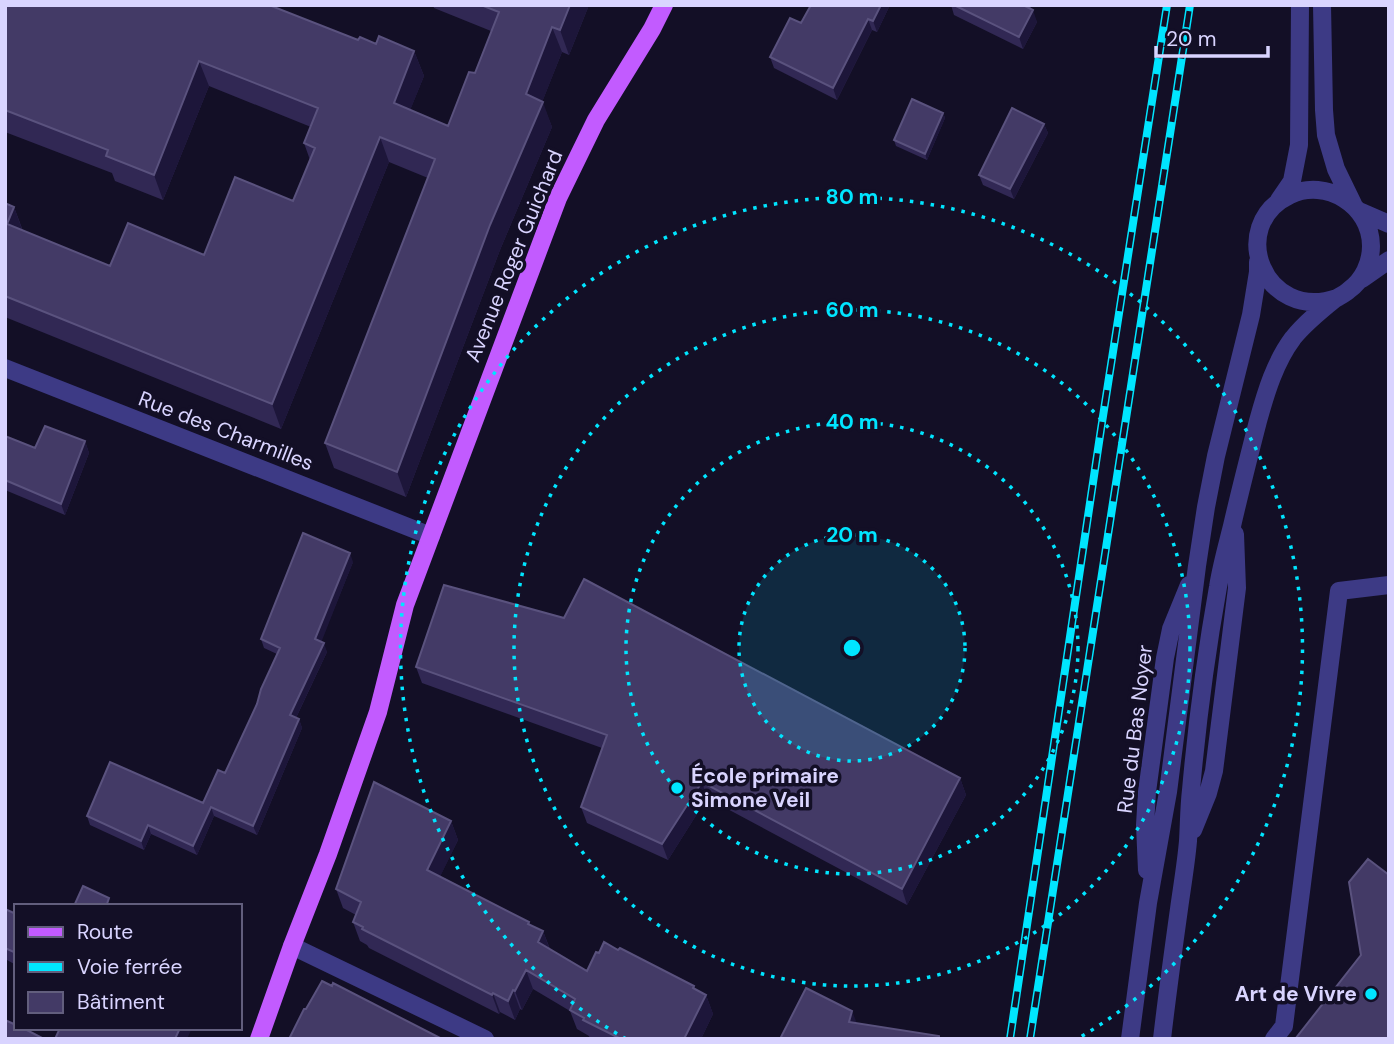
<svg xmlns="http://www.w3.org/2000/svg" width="1394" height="1044" font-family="'DM Sans',sans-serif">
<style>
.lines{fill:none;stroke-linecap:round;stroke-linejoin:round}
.minor{stroke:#3d3a85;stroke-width:18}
.major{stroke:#c25bff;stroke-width:18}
.rail-casing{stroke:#00e5ff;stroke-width:8}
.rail{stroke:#130f26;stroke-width:5;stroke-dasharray:16;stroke-linecap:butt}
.wall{fill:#312854}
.shaded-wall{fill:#1d163a}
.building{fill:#433a66;stroke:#5a527e;stroke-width:2}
.ring{fill:none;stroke:#00e5ff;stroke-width:3.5;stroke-dasharray:3.5 7}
.poi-dot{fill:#00e5ff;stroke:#130f26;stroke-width:2.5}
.labels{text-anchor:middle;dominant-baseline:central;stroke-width:7;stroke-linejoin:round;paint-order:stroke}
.street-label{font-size:21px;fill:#d9d4ff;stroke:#130f26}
.poi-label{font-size:21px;font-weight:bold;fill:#d9d4ff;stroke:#130f26;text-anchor:start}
.centre{fill:#00e5ff;stroke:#130f26;stroke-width:3.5}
.ring-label{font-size:21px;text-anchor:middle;font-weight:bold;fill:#00e5ff;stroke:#130f26;stroke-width:7;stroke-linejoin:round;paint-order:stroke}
</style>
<rect width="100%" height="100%" fill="#130f26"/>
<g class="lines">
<path class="minor" d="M1322,5L1324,110L1326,135L1336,169L1353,204
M1279,200L1292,181L1299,145L1300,5
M1359,211L1389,224
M1362,279L1389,260
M5,368L431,536
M1193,830L1208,793L1214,771L1237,588L1235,534
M1147,870L1145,825L1147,792L1165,658L1171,629L1189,585
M292,946L485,1039
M1130,1039L1148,903L1168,792L1197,566L1206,507L1216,456L1251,315L1258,272V262
M1162,1039C1167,996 1173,952 1179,909C1182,887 1186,864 1188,841C1189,824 1189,807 1191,790C1197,723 1206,654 1218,587C1221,567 1227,546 1232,526C1240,491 1249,456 1258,421C1266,392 1275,362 1293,338C1305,323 1320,311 1335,299C1340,296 1345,294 1349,290C1363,280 1371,263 1371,246C1371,205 1326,178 1290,195C1226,225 1264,323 1337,298
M1274,1039L1284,1026L1339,591L1389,585"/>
<path class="major" d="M259,1039L292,946L328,854L378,712L405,605L558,198L596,120L652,29L664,5"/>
<defs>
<path id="rail" d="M1010,1039L1101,429L1167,5
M1030,1039L1190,5"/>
</defs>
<use href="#rail" class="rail-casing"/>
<use href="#rail" class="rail"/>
</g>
<path class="wall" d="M5,5L358,40L414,51L424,76L410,110L448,126L475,73L491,31L434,8L433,5H589L569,55L562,52L542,102L552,127L500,250L406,497L334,468L325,443L428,178L389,162L281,429L5,317V203L14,207L23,231L110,266L204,255L293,201L310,160L304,143L311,127L209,86L163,200L115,181L112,173L5,132Z
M890,5L877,32L872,30L837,100L774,68L770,57L801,23Z
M951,5H1032L1030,9L1037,22L1023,49L954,15Z
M943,113L945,118L927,160L896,146L894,140Z
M1044,124L1048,133L1014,199L983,185L979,175Z
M5,436L35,448L85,441L89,453L65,515L5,490Z
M353,562L321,641L327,652L296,718L299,719L302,728L257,835L214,816L197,855L151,834L144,850L90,825L87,816L203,803L225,773L257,704L277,654L264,648L261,639Z
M416,667L960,778L966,795L907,905L707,798L668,860L587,823L581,807L602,748L422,683Z
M451,821L458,840L440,876L529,922L530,925L543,931L550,949L587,971L694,986L695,989L706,995L713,1014L701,1039H590L589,1036L577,1029L570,1011L533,989L522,1010L520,1009L515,1020L500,1012L499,1014L369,948L367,945L360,941L353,922L356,915L343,908L336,889Z
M5,909L16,914V965L7,960L5,963Z"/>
<path class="shaded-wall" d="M570,5H589L569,55L560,30Z
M881,5H890L877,32L873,21Z
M1033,10L1037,22L1023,49L1019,37Z
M868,19L872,30L837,100L833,88Z
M552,27L562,52L535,120L526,94Z
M414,51L424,76L403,128L394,103Z
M199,61L209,86L163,200L154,175Z
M543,102L552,127L500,250L406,497L397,472L490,225Z
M943,113L945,118L927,160L925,154Z
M1044,124L1048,133L1014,199L1010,189Z
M380,137L389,162L281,429L272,404Z
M14,207L23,232L7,224Z
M85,441L89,453L65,515L61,504Z
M350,553L353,562L319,648L315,639Z
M324,643L327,652L293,724L290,715Z
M299,719L302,728L257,835L253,826Z
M960,778L966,795L907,905L902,889Z
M702,782L707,798L668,860L662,844Z
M211,807L214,816L197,855L193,846Z
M451,821L458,840L434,889L427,870Z
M148,825L151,834L144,850L141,841Z
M543,931L550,950L538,942Z
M526,970L533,989L522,1010L515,991Z
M513,990L520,1009L515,1020L508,1001Z
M493,993L500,1012L499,1014L492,995Z
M706,995L713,1014L701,1039H684Z
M852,1011L860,1031L849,1022Z
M180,1028H192L187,1039H175Z"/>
<path class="building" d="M5,5H269L358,40L360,37L376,44L379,36L414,51L394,103L448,126L469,72L475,73L499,12L481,5H570L560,30L552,27L526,94L543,102L490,225L397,472L325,443L435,159L380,137L272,404L5,296V203L14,207L7,224L110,266L128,223L204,255L235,177L293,201L315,148L304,143L318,108L199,61L154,175L106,156L108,150L5,110Z
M811,5H881L873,21L868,19L833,88L770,57L790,18L801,23Z
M954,5H1023L1033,10L1019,37Z
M912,99L943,113L925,154L894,140Z
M1012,108L1044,124L1010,189L979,175Z
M45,426L85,441L61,504L5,480V436L35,448Z
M303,533L350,553L315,639L324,643L290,715L299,719L253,826L211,807L193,846L148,825L141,841L87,816L110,762L203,803L218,770L225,773L257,704L261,689L280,648L261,639Z
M584,579L960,778L902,889L702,782L662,844L581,807L607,735L416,667L444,585L564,618Z
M374,782L451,821L427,870L529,922L528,924L543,931L538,942L587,971L596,952L599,953L604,942L618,950L620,948L694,986L693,988L706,995L684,1039H621L583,1020L584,1018L570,1010L575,999L526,970L515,991L513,990L508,1001L493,993L492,995L362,929L363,927L353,922L361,902L336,889Z
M1368,859L1389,875V1039H1297L1296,1038L1361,955L1349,882Z
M83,886L109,898L107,904L111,906H74Z
M5,909L16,914V953L5,948Z
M322,981L332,986L333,983L442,1039H289L304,1009H306Z
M806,988L852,1011L849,1022L939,1036V1039H780Z
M5,1020L16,1025V1028H23L44,1039H5Z
M60,1028H180L175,1039H55Z"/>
<circle cx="852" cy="648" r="113" fill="#00e5ff" fill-opacity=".12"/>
<g class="ring">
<circle cx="852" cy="648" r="113"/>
<circle cx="852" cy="648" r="226"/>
<circle cx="852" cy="648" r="338"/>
<path d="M626 1039A451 451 0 1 1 1077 1039"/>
</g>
<g class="poi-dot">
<circle cx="677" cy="788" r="7"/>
<circle cx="1371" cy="994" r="7"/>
</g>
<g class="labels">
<g class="street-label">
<text transform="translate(514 256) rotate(-68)">Avenue Roger Guichard</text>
<text transform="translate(226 431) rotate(21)">Rue des Charmilles</text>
<text transform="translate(1135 729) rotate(-83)">Rue du Bas Noyer</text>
</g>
<g class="poi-label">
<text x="691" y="776">École primaire<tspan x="691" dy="24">Simone Veil</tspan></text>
<text x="1357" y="994" text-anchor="end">Art de Vivre</text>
</g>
</g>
<circle cx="852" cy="648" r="10" class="centre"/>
<g class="ring-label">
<text x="852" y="204">80 m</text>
<text x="852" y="317">60 m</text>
<text x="852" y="429">40 m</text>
<text x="852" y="542">20 m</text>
</g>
<rect width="1394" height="1044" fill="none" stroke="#d9d4ff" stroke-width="14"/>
<rect x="14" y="904" width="228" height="126" fill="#130f26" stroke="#625e7d" stroke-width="2"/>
<rect x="28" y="927" width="35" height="10" fill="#c25bff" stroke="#625e7d" stroke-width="2"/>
<text x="77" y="939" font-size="21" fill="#d9d4ff">Route</text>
<rect x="28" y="962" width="35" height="10" fill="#00e5ff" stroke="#625e7d" stroke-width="2"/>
<text x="77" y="974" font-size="21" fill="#d9d4ff">Voie ferrée</text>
<rect x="28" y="992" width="35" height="21" fill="#433a66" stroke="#625e7d" stroke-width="2"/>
<text x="77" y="1009" font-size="21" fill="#d9d4ff">Bâtiment</text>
<path d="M1156 46v10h112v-10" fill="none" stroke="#d9d4ff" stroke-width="3.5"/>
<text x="1166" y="46" font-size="21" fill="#d9d4ff" stroke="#130f26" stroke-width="5" paint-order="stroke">20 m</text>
</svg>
